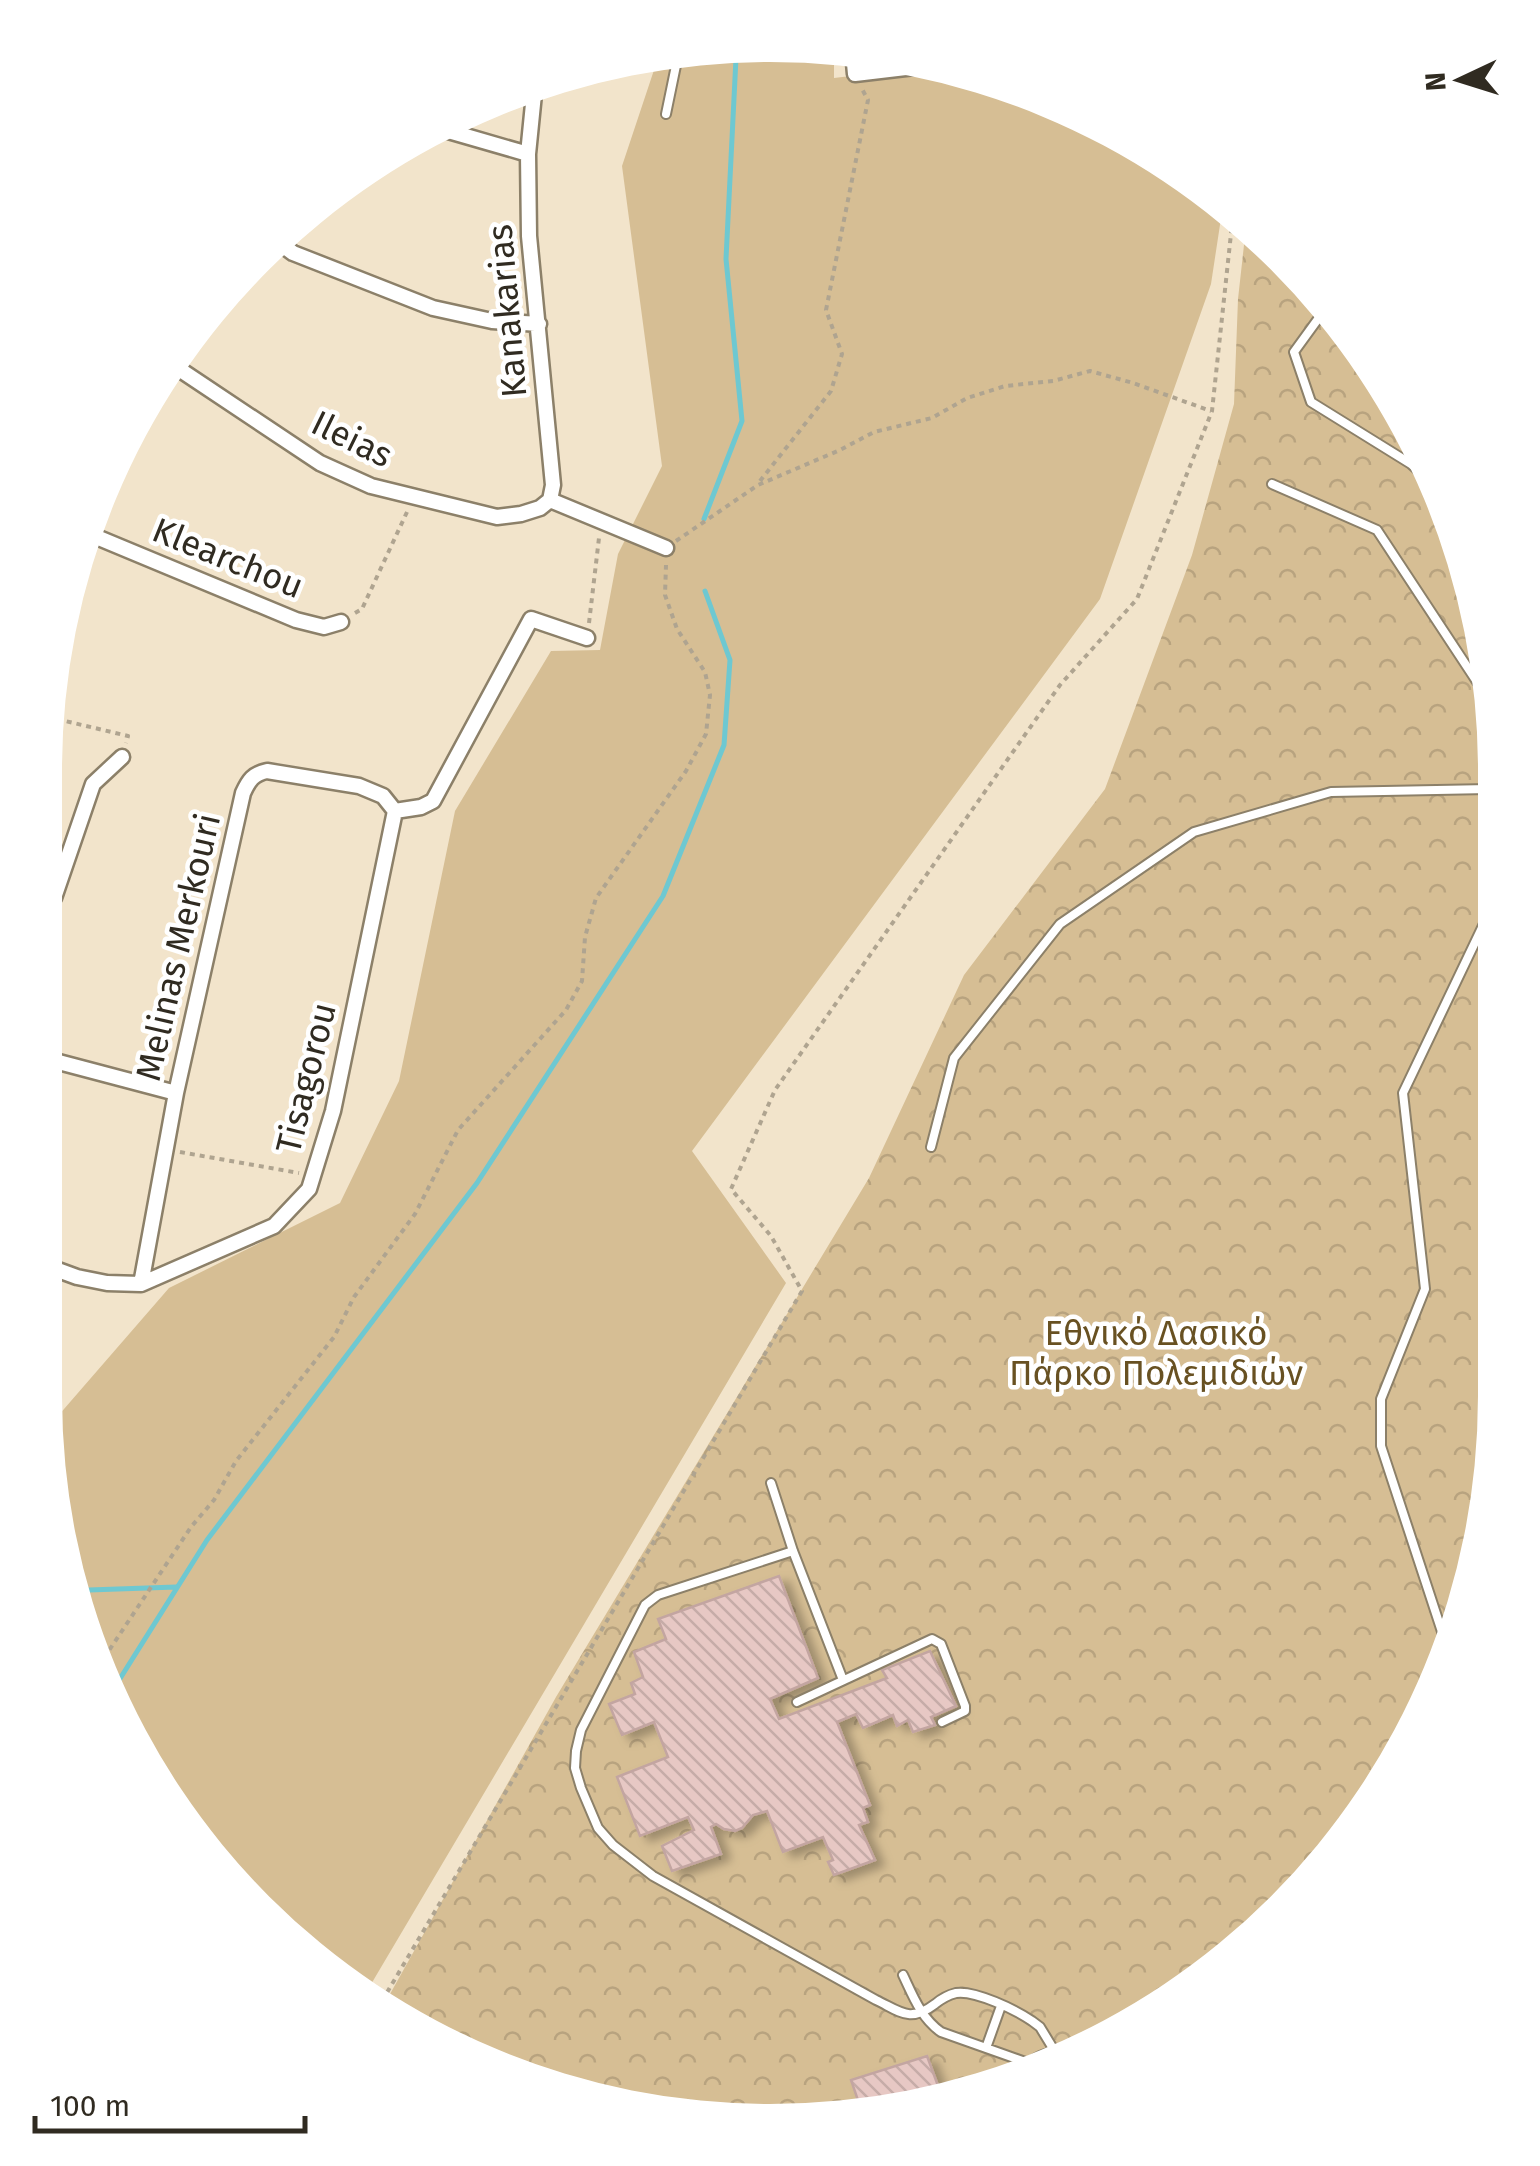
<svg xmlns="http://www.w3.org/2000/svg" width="1540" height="2166" font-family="'Fira Sans',sans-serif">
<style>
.grass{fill:#d6be94}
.park{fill:url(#park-crowns)}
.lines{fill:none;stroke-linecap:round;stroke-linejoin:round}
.stream{stroke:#6ec8d1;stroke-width:5}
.building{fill:url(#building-back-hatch);stroke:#c3a5a1;stroke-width:2.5;filter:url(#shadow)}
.service-casing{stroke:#8c8069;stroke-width:12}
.minor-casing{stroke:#8c8069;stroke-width:19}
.path{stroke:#afa490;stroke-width:4;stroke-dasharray:5 5;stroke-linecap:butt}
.service{stroke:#fff;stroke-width:8}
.minor{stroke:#fff;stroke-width:14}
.labels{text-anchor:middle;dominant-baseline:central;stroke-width:9;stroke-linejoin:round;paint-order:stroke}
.street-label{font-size:35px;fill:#302b21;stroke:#fff}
.park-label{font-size:35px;fill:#685122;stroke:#fff}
</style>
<defs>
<pattern id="park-crowns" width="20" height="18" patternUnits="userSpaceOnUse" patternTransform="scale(2.5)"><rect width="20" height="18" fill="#d6be94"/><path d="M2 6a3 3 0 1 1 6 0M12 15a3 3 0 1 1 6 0" fill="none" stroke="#b8a37f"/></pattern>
<pattern id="building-back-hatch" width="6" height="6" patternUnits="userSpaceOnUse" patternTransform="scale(2.5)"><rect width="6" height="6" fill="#e7c8c4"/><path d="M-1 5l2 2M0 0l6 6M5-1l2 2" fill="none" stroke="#c6aca8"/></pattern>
<filter id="shadow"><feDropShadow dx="9" dy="5.5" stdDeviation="5" flood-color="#0004"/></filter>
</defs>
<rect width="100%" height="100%" fill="#f2e4cb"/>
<path class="grass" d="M818,47L834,49V78L934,66L958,70L1091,120L1212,195L1223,205L1211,284L1100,599L692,1151L786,1283L367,1991L292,1941L167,1798L70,1584L49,1423L51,1424L169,1288L340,1203L399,1081L455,811L551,651L600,650L618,554L662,466L622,166L659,55L676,51Z"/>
<path class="park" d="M1246,227L1315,292L1420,450L1489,675L1493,1443L1470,1583L1420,1716L1345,1838L1248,1941L1048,2066L864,2115H675L450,2046L385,2003L556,1697L869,1178L964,975L1105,789L1192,555L1234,404L1238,299Z"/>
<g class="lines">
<path class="stream" d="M704,519L742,421L726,259L736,58L742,49
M76,1598L89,1590L176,1587
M116,1685L207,1540L477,1183L663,896L724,745L730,660L705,591"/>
</g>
<path class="building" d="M779,1576L818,1678L770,1699L779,1719L887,1678L882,1670L930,1651L956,1706L931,1717L935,1725L913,1732L908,1720L897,1726L893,1715L863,1728L856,1714L837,1722L870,1805L863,1808L868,1822L859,1825L875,1860L834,1875L828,1862L833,1860L823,1837L783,1852L767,1811L753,1815L742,1828L735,1831L724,1829L716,1824L711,1827L721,1854L672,1871L662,1846L694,1830L688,1817L640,1836L617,1777L668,1757L654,1722L622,1735L609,1704L635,1694L631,1683L643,1677L634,1652L666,1639L658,1619Z
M927,2056L941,2094L863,2115L851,2080Z"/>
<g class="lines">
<defs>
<path id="service" d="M666,114L679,51
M1326,308L1294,352L1311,402L1411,464L1430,481
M1272,484L1377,530L1489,700
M931,1147L954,1058L1060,924L1194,832L1331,792L1489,789
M771,1483L793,1551L843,1680
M793,1551L658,1595L645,1605L581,1730L576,1751L575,1768L581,1788L598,1828L613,1845L653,1876L876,2000C901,2012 910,2023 935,2004C941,1999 948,1995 956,1993C975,1990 1016,2010 1032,2021L1040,2027L1057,2055
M1447,1647L1381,1446V1399L1425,1289L1403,1093L1490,911
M797,1702L932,1639L941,1644L965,1706V1711L942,1722
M903,1975C913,1996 921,2018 941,2032L1031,2064
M986,2048L1001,2006"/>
<path id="minor" d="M853,52L855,74L931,65
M438,128L528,154
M280,240L282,245L293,253L433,308L492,321L539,324
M176,367L320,463L371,486L497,517L521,514L540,508L550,500L553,485L529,236L528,154L535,84
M550,500L666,548
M94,536L296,620L324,627L341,622
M395,811L421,807L433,801L531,619L587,638
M54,898L93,784L122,757
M51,1060L176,1093
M47,1266L77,1277L107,1283L141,1284L274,1226L309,1189L333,1111L395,811
M141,1284L176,1093L243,793C249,780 253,774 267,771L359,786L383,796L395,811
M1022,2073C1035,2061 1047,2054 1065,2055"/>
</defs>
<use href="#service" class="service-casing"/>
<use href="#minor" class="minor-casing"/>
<path class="path" d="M760,481L831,391L842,354L826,310L868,100L862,89
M676,541L758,485L840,450L874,432L932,418L967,398L1005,386L1053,381L1090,371L1133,383L1211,411
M355,613L362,609L407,512
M589,623L599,538
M57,719L128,736L126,743
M180,1152L299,1173
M104,1658L191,1527L214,1500L236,1461L334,1337L354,1297L415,1214L458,1130L566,1010L582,981L585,937L596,898L686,771L706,734L710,695L705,672L677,629L665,595L666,565
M382,2001L802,1291L771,1236L731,1189L775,1090L1060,685L1137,599L1212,411L1233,215"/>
<use href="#service" class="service"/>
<use href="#minor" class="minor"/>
</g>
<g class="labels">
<g class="street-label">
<text transform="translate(507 311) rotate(-95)">Kanakarias</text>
<text transform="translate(352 439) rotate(26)">Ileias</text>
<text transform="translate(228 558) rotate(22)">Klearchou</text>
<text transform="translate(178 947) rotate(-77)">Melinas Merkouri</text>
<text transform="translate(306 1078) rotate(-76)">Tisagorou</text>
</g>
<g class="park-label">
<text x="1156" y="1333">Εθνικό Δασικό<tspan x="1156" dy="40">Πάρκο Πολεμιδιών</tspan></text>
</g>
</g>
<path d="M0 0H1540V2166H0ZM770 62H770A708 708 0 0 1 1478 770V1396A708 708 0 0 1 770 2104H770A708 708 0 0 1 62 1396V770A708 708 0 0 1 770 62Z" fill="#fff" fill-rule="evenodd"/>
<g transform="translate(1460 80) rotate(266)" stroke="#ffffff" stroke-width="8" paint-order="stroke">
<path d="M0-8L18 38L0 25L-18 38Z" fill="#302b21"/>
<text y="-15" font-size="28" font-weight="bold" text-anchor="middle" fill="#302b21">N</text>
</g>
<path d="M35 2116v15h270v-15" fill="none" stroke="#302b21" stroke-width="5"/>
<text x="50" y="2116" font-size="30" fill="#302b21" stroke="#ffffff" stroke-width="8" paint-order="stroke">100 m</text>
</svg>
